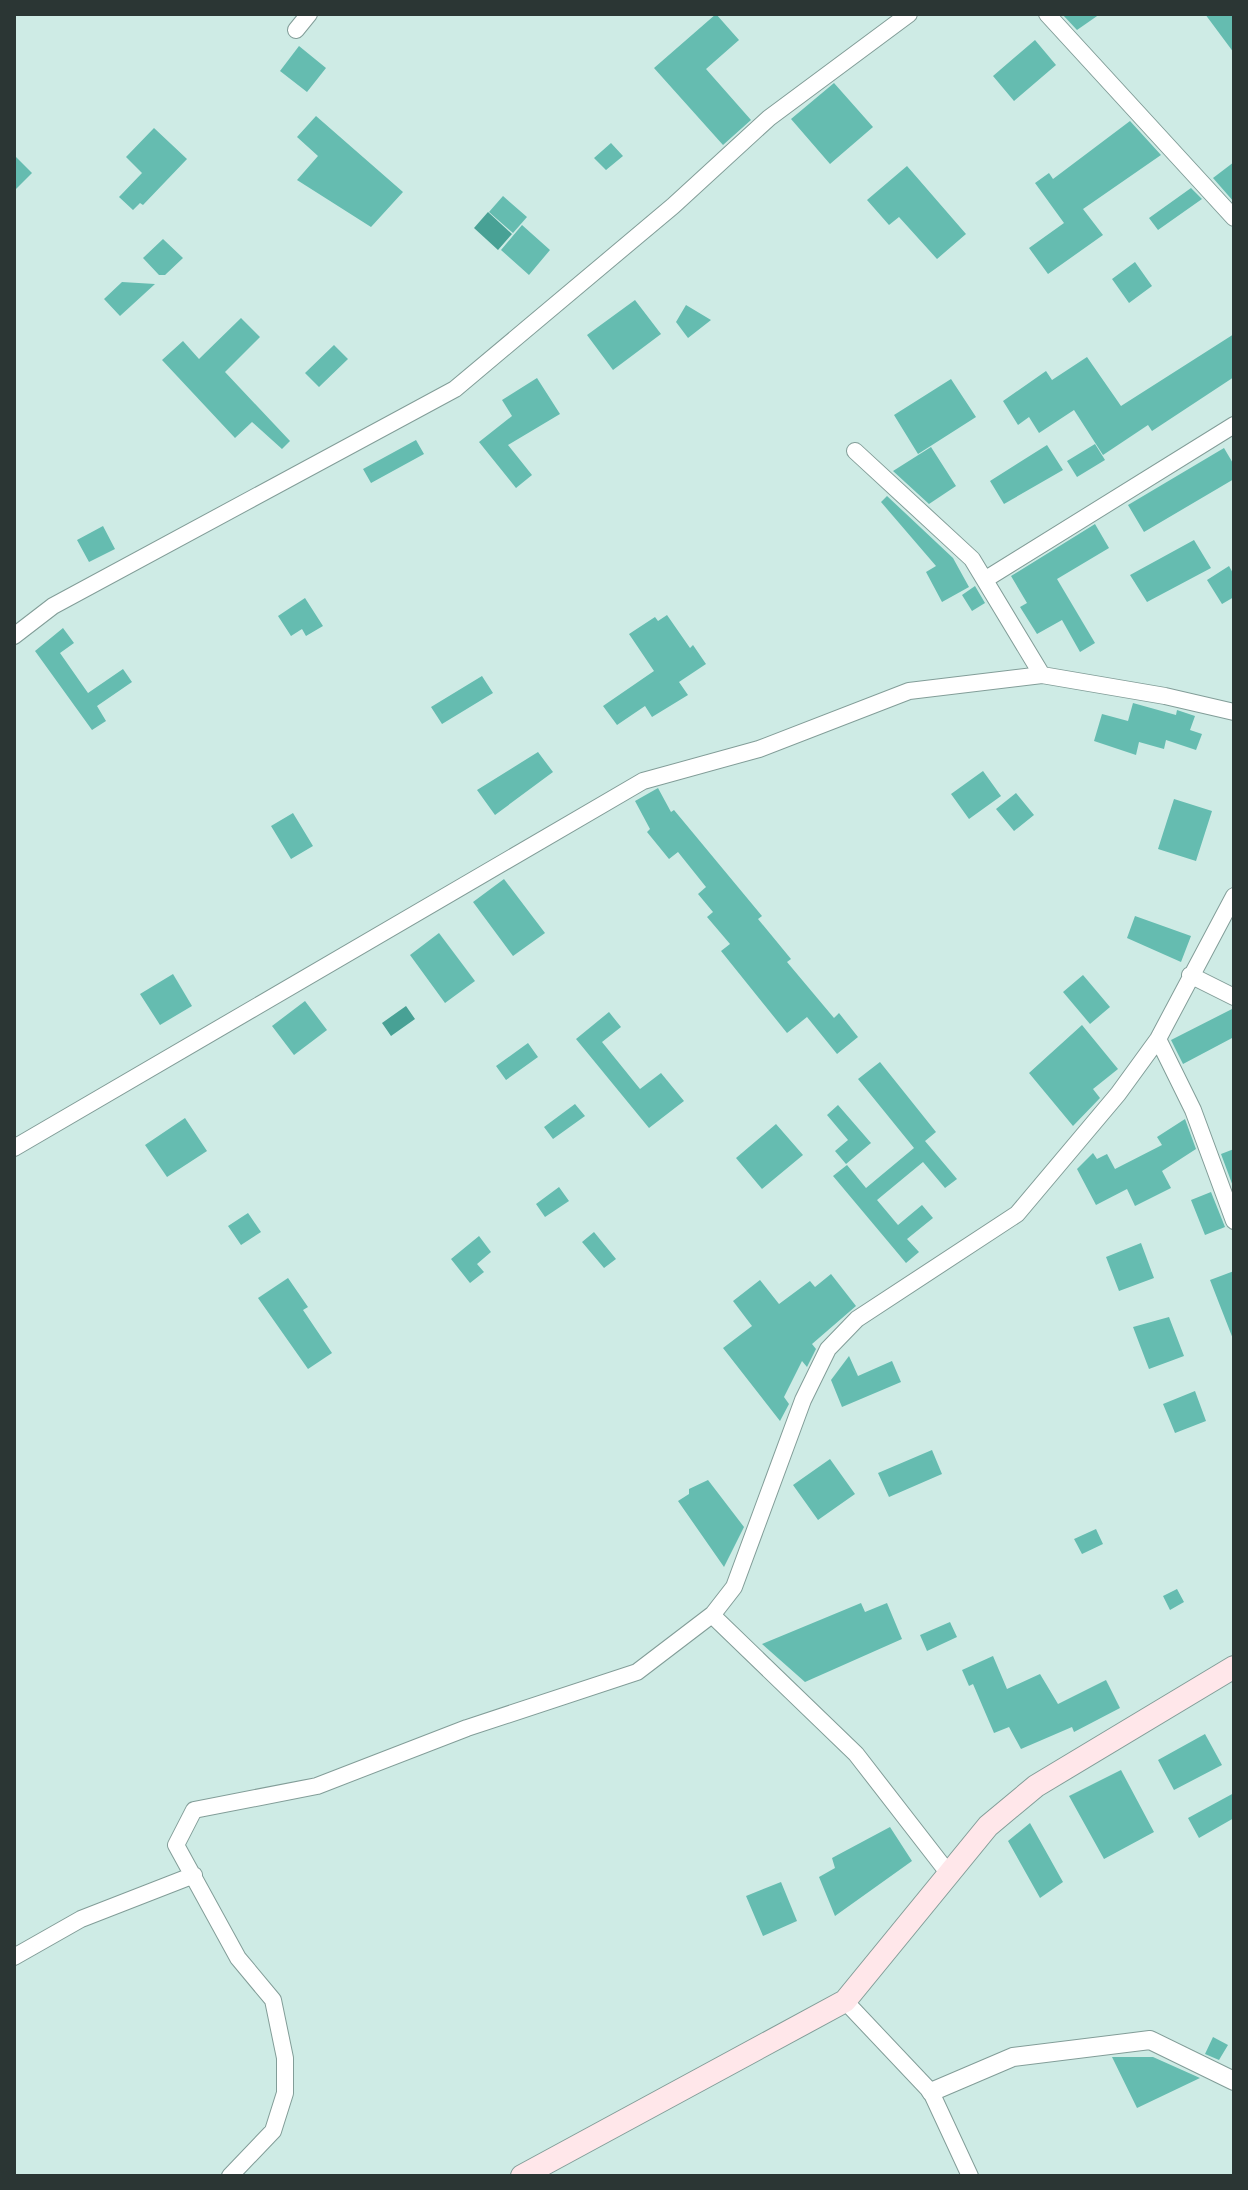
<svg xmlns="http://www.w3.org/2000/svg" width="1248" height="2190" font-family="Poppins,sans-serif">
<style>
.water{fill:#48a195}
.building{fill:#65bcb0}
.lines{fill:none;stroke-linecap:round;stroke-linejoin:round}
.minor-casing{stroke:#829d98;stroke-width:18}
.tertiary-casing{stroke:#829d98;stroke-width:20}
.secondary-casing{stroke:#829d98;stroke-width:24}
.minor{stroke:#fff;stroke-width:16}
.tertiary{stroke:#fff;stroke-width:18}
.secondary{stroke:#ffe7ea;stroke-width:22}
</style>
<rect width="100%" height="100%" fill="#ceebe5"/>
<path class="water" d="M488,212L512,234L498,250L474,228Z
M406,1006L415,1019L391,1036L382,1023Z"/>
<path class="building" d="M716,14L739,40L706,69L751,120L723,145L654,68Z
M1062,14H1100L1077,30Z
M1205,14H1234V53Z
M1035,40L1056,65L1014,101L993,76Z
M299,46L326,68L307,92L280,71Z
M834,83L873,127L830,164L791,119Z
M316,116L403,192L371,227L297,180L318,156L297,137Z
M1130,121L1161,155L1083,209L1103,235L1048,274L1029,248L1064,223L1035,183L1049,173L1053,179Z
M154,128L187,159L143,205L140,203L133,210L119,197L142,173L126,157Z
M611,143L623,156L606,170L594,158Z
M14,155L32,173L14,191Z
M1234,162V202L1213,178Z
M907,166L966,234L937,259L899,217L889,225L867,200Z
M1191,188L1202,199L1158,230L1149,218Z
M503,196L527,217L513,233L489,212Z
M522,225L550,250L529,275L501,250Z
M163,239L183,258L165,275H159L143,258Z
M1135,262L1152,286L1129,303L1112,279Z
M122,282L155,284L120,316L104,299Z
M635,300L661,334L613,370L587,335Z
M686,305L711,320L688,338L676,322Z
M241,318L260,337L225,372L290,441L282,449L252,422L235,438L162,360L183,341L199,359Z
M1234,334V377L1152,431L1148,425L1103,455L1074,410L1039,433L1029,417L1018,425L1003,401L1046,371L1052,380L1087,357L1121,406Z
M334,345L348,359L319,387L305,373Z
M537,378L560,414L508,445L532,475L516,488L479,442L512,416L502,400Z
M951,379L976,417L918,454L894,415Z
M416,440L424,454L371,483L363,469Z
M1095,444L1105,460L1077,477L1067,461Z
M1047,445L1063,470L1004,504L990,481Z
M931,447L956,486L929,504L893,471Z
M1224,448L1234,465V479L1144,532L1128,505Z
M887,496L953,558L969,587L942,602L926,572L936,566L881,502Z
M1095,524L1109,548L1057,579L1095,643L1080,652L1062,620L1037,634L1020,607L1027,603L1011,576Z
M103,526L115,549L89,562L77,540Z
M1194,540L1211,568L1147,602L1130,575Z
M1229,566L1234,575V597L1222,604L1207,580Z
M975,586L985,603L972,611L962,595Z
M305,598L323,626L306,636L302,629L291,636L278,616Z
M667,615L690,648L693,645L706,664L679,682L688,695L652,717L645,706L617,725L603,706L654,671L629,634L655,617L658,621Z
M63,628L74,643L60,653L88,693L123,669L132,682L97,706L106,721L92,730L35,651Z
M482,676L493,693L442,724L431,707Z
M1133,703L1176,715L1177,710L1195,716L1190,730L1202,734L1196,750L1166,740L1164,749L1139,742L1136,755L1094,741L1102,714L1128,721Z
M538,752L553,772L495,815L477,790Z
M983,771L1001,796L969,819L951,794Z
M658,788L671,812L674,810L762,916L758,919L791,959L787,962L834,1018L839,1013L858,1037L837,1054L807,1017L787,1033L721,951L730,944L707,917L713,912L698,894L706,887L678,852L669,859L647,832L650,829L635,801Z
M1016,793L1034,815L1014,831L996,809Z
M1174,799L1212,811L1196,861L1158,849Z
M293,813L313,846L291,859L271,826Z
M504,879L545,933L513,956L473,902Z
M1135,916L1191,936L1181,962L1127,938Z
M439,933L475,981L445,1003L410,955Z
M173,974L192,1006L160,1025L140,994Z
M1083,975L1110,1007L1090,1024L1063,992Z
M305,1001L327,1030L294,1055L272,1026Z
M1234,1008V1037L1183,1064L1171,1040Z
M609,1012L621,1027L602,1042L640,1089L661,1073L684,1101L649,1128L576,1039Z
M1082,1025L1118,1069L1093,1089L1100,1098L1073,1126L1029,1073Z
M528,1043L538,1057L506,1080L496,1066Z
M880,1062L936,1132L925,1141L957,1179L945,1188L923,1162L877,1200L898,1225L922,1205L933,1218L907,1239L919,1252L906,1263L833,1176L847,1165L866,1188L914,1148L858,1079Z
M575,1104L585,1116L553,1139L544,1127Z
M838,1105L871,1143L846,1164L835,1151L848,1140L827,1115Z
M185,1118L207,1151L167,1177L145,1145Z
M1185,1119L1196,1149L1162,1171L1171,1188L1135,1206L1127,1189L1096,1205L1077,1169L1093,1153L1097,1159L1107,1154L1115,1169L1162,1145L1157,1137Z
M776,1124L803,1155L762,1189L736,1158Z
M1234,1149V1189L1221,1154Z
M559,1187L569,1201L545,1217L536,1204Z
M1211,1192L1225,1227L1205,1235L1191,1200Z
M248,1213L261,1232L241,1245L228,1226Z
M594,1232L616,1259L604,1268L582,1242Z
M479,1236L491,1252L477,1264L484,1272L470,1283L451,1259Z
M1141,1243L1154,1278L1119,1291L1106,1257Z
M1234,1271V1338L1233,1339L1210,1280Z
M831,1274L856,1306L812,1344L816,1349L807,1367L802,1361L784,1397L789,1404L780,1421L723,1348L752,1326L733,1301L760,1280L779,1304L810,1281L815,1287Z
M288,1278L308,1307L303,1310L332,1353L308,1369L258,1298Z
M1169,1317L1184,1356L1149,1369L1133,1327Z
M849,1356L858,1376L892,1361L901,1382L842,1407L831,1380Z
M1195,1391L1206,1421L1175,1433L1163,1404Z
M932,1450L942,1474L889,1497L878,1473Z
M830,1459L855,1494L818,1520L793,1485Z
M708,1480L744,1527L724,1567L678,1501L689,1494V1489Z
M1096,1529L1103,1544L1082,1554L1074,1539Z
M1177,1589L1184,1602L1170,1610L1163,1596Z
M861,1603L865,1612L887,1603L902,1639L805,1682L762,1644Z
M950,1622L957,1637L927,1651L920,1635Z
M993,1656L1007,1689L1040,1674L1058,1704L1106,1680L1120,1708L1074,1732L1072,1727L1021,1749L1009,1727L994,1733L973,1684L969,1686L962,1670Z
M1205,1734L1222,1765L1174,1790L1158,1760Z
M1121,1770L1154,1832L1104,1859L1069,1796Z
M1234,1793V1818L1199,1838L1188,1818Z
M1030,1823L1063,1882L1040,1898L1008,1841Z
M890,1827L912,1861L835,1916L819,1877L835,1868L832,1858Z
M781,1882L797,1921L763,1936L746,1896Z
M1213,2037L1228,2045L1219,2060L1205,2054Z
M1112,2057H1153L1200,2078L1137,2108Z"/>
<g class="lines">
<defs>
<path id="minor" d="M1047,14L1234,218
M296,30L309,14
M855,451L972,559L1042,675
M986,579L1234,425
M14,636L53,606L455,389L673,206L769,118L909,14
M1190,975L1234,997
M1158,1039L1193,1110L1234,1221
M14,1148L643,781L759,749L909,691L1042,675L1165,696L1234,712
M712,1615L856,1754L949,1874
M14,1957L81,1919L194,1875
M845,2001L931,2092L970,2176
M230,2176L273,2131L285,2093V2058L273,2000L238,1958L176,1845L194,1810L317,1786L467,1728L637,1672L713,1614L734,1587L803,1400L828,1349L857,1319L1017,1214L1118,1094L1158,1039L1234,896"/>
<path id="tertiary" d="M931,2092L1013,2057L1150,2040L1234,2081"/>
<path id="secondary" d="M522,2176L845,2001L988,1826L1036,1786L1234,1667"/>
</defs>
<use href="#minor" class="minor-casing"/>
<use href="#tertiary" class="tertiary-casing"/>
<use href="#secondary" class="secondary-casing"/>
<use href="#minor" class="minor"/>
<use href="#tertiary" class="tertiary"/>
<use href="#secondary" class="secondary"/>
</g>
<rect width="1248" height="2190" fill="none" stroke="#2b3634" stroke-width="32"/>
</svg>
